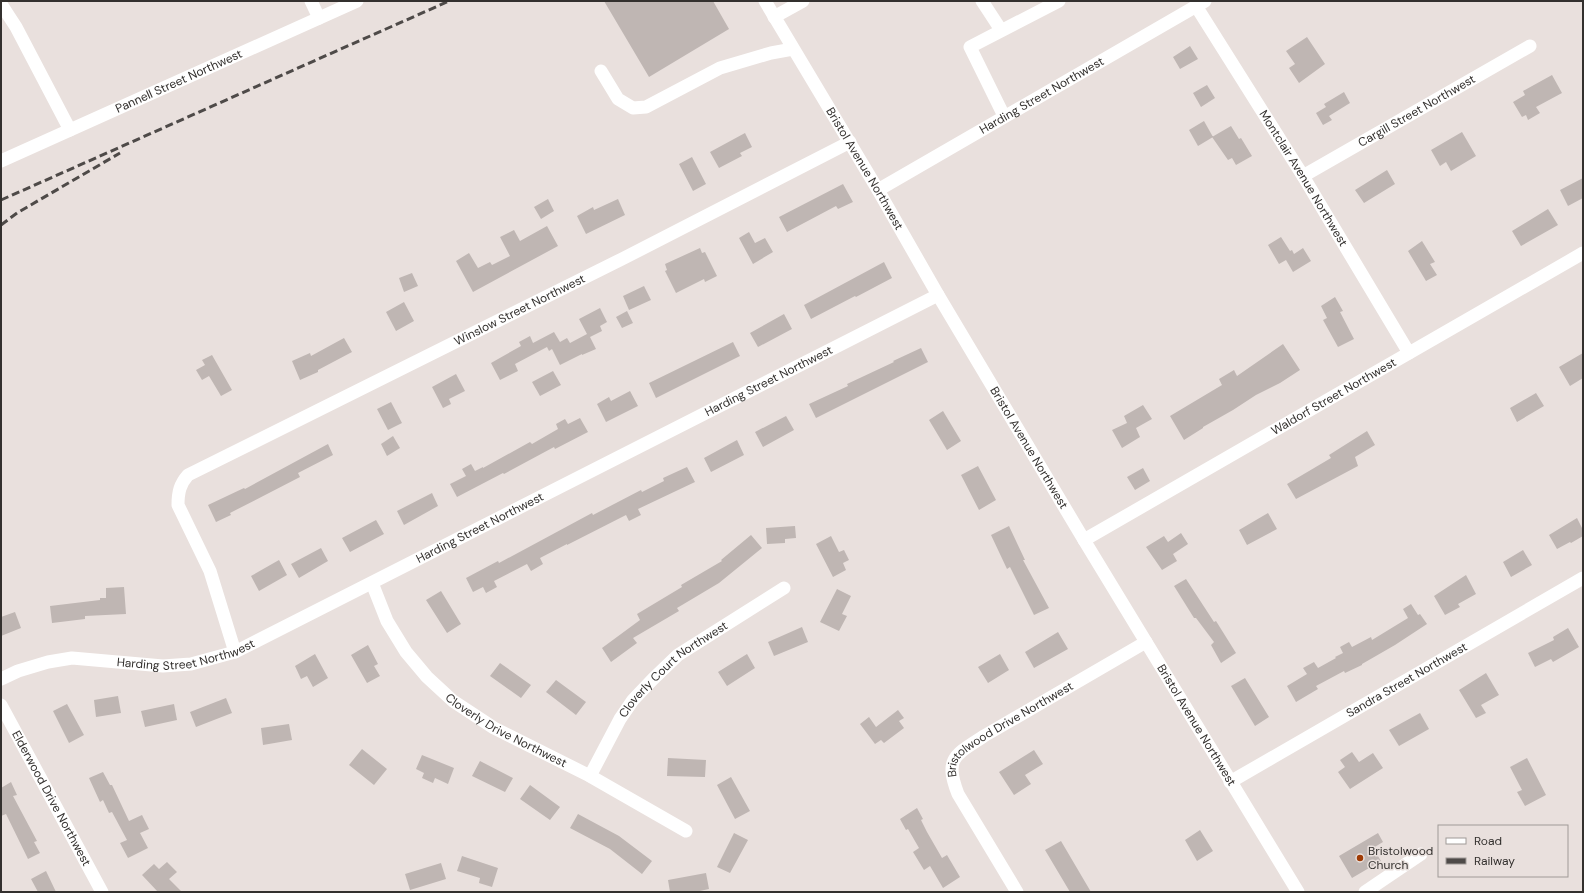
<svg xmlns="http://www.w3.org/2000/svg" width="1584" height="893" font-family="'DM Sans',sans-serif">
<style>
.building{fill:#bfb6b3}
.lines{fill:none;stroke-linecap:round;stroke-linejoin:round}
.minor{stroke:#fff;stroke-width:13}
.rail{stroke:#4e4a48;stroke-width:3;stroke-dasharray:8 4;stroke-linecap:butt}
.poi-dot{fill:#9f3b05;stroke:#e9e0dd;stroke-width:1.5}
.labels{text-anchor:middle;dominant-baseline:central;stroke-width:3;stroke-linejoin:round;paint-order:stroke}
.street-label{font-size:12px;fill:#33302e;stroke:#e9e0dd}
.poi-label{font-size:12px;fill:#33302e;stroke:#e9e0dd;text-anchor:start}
</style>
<rect width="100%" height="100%" fill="#e9e0dd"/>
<path class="building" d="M604,1H713L729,29L649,77Z
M1307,37L1325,64L1299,83L1289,68L1295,64L1286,51Z
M1190,46L1198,59L1180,69L1173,57Z
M1552,75L1562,93L1536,107L1540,113L1528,120L1526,115L1522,117L1513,102L1525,95L1523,91Z
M1207,85L1215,98L1201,107L1193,93Z
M1344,92L1350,103L1329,116L1332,120L1323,125L1316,113L1326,107L1324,104Z
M1204,121L1213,137L1198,146L1189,130Z
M1231,126L1239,139L1241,138L1252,156L1236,165L1232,158L1228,160L1212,137Z
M1462,132L1476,156L1451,171L1446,162L1440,166L1431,150Z
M745,133L752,147L740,153L742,156L719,168L710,152Z
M692,157L706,184L693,191L679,164Z
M1387,170L1395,184L1364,203L1355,190Z
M1583,178V198L1568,206L1560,190Z
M843,184L853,202L838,209L836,206L787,232L779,217Z
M548,199L554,211L541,219L534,207Z
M618,199L625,215L586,234L577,216L593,207L594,210Z
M1548,209L1558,225L1521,246L1512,231Z
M547,226L558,246L473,292L456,261L469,253L478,268L490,262L492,265L510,256L500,237L514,230L520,241Z
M749,232L755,243L765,238L773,252L753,264L739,238Z
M1281,237L1290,251L1292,250L1294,254L1303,248L1311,261L1293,272L1286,260L1279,264L1268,245Z
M1422,241L1435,262L1430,264L1437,275L1426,281L1408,251Z
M700,248L702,253L705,252L717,276L705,282L704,279L676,293L665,271L667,270L665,264Z
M884,262L892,278L856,297L855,296L811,319L804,305Z
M412,273L418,286L404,292L399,278Z
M644,286L651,300L629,310L623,296Z
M1335,297L1343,311L1340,312L1354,339L1338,347L1323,320L1327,318L1321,306Z
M404,302L414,321L396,331L386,312Z
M600,308L607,322L600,326L602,331L590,337L596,349L582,355V354L560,365L552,349L549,351L547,347L515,364L518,371L500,380L491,363L521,346L519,342L530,336L533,343L554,332L560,342L567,338L570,343L587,334L579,319Z
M627,311L633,323L622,328L616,317Z
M784,314L792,329L758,347L750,333Z
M344,338L352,352L318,370V372L300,380L292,361L310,353L311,356Z
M733,342L740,356L656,398L649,383Z
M1283,344L1300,370L1280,383L1256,395L1233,410L1203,427V428L1184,440L1170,416L1222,385L1219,379L1234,370L1237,376Z
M921,348L928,362L816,418L809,404L848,386L847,384L894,362L893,361Z
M1583,353V378L1570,386L1559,367Z
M212,355L232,390L221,396L209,376L202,380L196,370L205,365L202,360Z
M553,371L561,385L540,396L532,382Z
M456,374L465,391L449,399L451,404L443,408L432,387Z
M630,391L638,406L606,422L597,404L609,397L611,401Z
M1536,393L1544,406L1517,422L1510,408Z
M391,402L402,423L388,430L377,409Z
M1143,405L1152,419L1136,428L1140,437L1122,448L1112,430L1127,423L1124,416Z
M943,411L961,441L947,450L929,420Z
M786,416L794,430L763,447L755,432Z
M580,418L588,432L555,449L554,447L504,474L503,473L457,497L450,484L466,476L462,469L471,464L475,471L483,467V468L530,442L532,444L558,429L556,424L565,419L568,424Z
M1367,431L1375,445L1355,457L1358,466L1296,499L1287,484L1331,458L1329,455Z
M393,436L400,448L387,456L381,444Z
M737,440L744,455L711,472L704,458Z
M328,444L333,455L298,473L300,477L230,513L231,515L216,522L208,505L244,488L245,489Z
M978,466L996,500L979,510L961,475Z
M687,467L695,482L638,509L641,515L629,521L626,515L567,545V544L540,558L543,564L531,571L527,564L494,581L497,587L486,593L483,587L473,592L466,578L498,561L499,563L592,513L593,515L641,490L642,492L664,481L663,478Z
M1143,468L1150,481L1135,490L1127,477Z
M432,493L438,506L404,525L397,511Z
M1268,513L1277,529L1247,545L1239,530Z
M1577,518L1583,530V536L1571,543L1570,542L1557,549L1549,535Z
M376,520L384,534L350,552L342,538Z
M795,526L796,538L785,539V543L767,544L766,528Z
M1009,526L1025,560H1023L1049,608L1034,615L1010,567L1007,569L991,535Z
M1181,533L1188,544L1173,554L1177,561L1162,570L1146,547L1164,536L1168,542Z
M751,535L762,548L719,583L677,608L679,611L633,638L637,643L611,662L602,648L640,620L637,614L682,587L681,585L722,561L721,560Z
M831,536L839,552L844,550L849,560L843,563L846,570L833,577L816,544Z
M321,548L328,561L299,578L291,564Z
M1523,550L1532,565L1511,577L1503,562Z
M279,560L287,575L259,591L251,576Z
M1466,575L1476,594L1458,604L1460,607L1445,615L1434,596Z
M1186,579L1214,622L1216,621L1236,653L1221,663L1211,645L1214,642L1196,618H1194L1174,586Z
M124,587L126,614L85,616V619L52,623L50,606L100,600V598H106V588Z
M837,589L851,596L842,614L847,616L839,631L820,622Z
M441,591L461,624L447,633L426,600Z
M1411,604L1418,615L1420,614L1427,624L1395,645L1362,664V665L1345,673L1344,671L1316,686L1318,689L1296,702L1287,686L1307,674L1303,668L1314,662L1318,668L1336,658L1335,657L1343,653L1340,647L1349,642L1352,647L1371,637L1372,640L1408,618L1403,609Z
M15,612L21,628L1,636V617Z
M802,627L808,642L774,656L768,642Z
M1568,628L1579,647L1553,662L1551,659L1535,667L1528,653L1554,640L1553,637Z
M1058,632L1068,649L1034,668L1025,652Z
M368,645L378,664L374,666L380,676L367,683L351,655Z
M315,654L328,678L313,687L307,676L301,679L295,666Z
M747,654L755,668L727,686L718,672Z
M1000,654L1009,670L988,683L978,667Z
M500,663L531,685L521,698L490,676Z
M1486,673L1499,695L1481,705L1486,713L1476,718L1459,690Z
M1245,678L1269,717L1255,726L1231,686Z
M556,680L586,702L576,715L546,692Z
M118,696L121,713L96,717L94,700Z
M226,698L232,713L196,727L190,712Z
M67,704L84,735L69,743L53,711Z
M174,704L177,720L145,727L141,711Z
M898,710L904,718L899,721L904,728L884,743L881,740L875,744L860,724L869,717L876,727Z
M1420,713L1429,729L1399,746L1389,730Z
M289,724L292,740L263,745L261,728Z
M362,749L387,769L374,785L349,765Z
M1034,750L1043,764L1025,775L1031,784L1014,795L999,772Z
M1352,752L1359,762L1373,753L1383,768L1350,789L1338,772L1345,767L1340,760Z
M422,755L454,768L448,784L435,778L433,783L422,778L424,773L416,769Z
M668,758L706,760L705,777L667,776Z
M1527,758L1546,795L1525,806L1517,792L1522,790L1510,767Z
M480,761L513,778L505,792L472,776Z
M103,772L110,785H112L129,821L142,815L149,829L140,833L148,848L128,858L120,843L127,840L112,812L109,813L103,800L100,802L89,778Z
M731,777L750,811L735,819L717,785Z
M11,782L17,795L13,796L37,841L34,842L40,853L28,859L6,814L1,816V788Z
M530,785L560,807L550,820L520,799Z
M917,808L923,819L921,820L927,832L942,858L947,855L960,877L943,888L930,866L924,870L913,852L919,848L908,829L906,830L900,819Z
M578,814L619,836L652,861L642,874L610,849L570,828Z
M1200,830L1213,851L1197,861L1185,840Z
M734,833L748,840L730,873L717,867Z
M1378,833L1383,842L1373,848L1381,861L1352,878L1339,856Z
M1061,841L1091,892H1070L1045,850Z
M462,856L498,868L492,887L479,883L480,878L457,871Z
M167,862L177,872L169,879L182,892H158L142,875L154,864L159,869Z
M441,863L446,879L410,890L405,874Z
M46,871L56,892H38L31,879Z
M706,873L709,889L695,892H670L668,880Z"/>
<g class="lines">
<g class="minor">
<path d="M311,1L319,18"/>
<path id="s1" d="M765,1L878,190L938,295L1084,540L1298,892"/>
<path d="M982,1L1001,30"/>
<path d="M1,4L16,27L70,130"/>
<path id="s2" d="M1196,6L1303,176L1409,353"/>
<path d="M774,17L803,1"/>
<path d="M601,71L618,99L633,108L646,107L720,68L771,53L793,49"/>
<path d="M1004,116L970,47L1059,1"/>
<path id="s3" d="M1,161L357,1"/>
<path id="s4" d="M1303,176L1530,46"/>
<path id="s5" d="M878,190L1205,1"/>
<path id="s6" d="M1084,540L1583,253"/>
<path id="s7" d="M372,583L387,621L406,652L427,677L453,701L494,728L590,776L686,831"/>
<path id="s8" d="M235,652L210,571L178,505C178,492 180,484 188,475L622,259L850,142"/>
<path id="s9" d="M1,679L18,671L48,662L72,658L163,666L191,664L235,652L938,295"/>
<path id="s10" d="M1,705L102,892"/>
<path id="s11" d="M590,776L620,719L633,700L653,679L678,655L784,588"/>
<path id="s12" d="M1230,782L1583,578"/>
<path id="s13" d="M1017,892L958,794C944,758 955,755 984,736L1146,642"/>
<path d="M1365,892L1421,854"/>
</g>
<path class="rail" d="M1,200L449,1
M1,225L17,213L120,153"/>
</g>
<circle class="poi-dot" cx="1360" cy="858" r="4"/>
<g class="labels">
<g class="street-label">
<text stroke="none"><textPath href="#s3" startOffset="195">Pannell Street Northwest</textPath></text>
<text stroke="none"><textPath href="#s5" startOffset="189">Harding Street Northwest</textPath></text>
<text stroke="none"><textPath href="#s4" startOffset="131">Cargill Street Northwest</textPath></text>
<text stroke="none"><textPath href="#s1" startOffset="195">Bristol Avenue Northwest</textPath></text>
<text stroke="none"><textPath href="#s2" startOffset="203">Montclair Avenue Northwest</textPath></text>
<text stroke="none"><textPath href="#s8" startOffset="561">Winslow Street Northwest</textPath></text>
<text stroke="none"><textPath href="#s9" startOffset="838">Harding Street Northwest</textPath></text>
<text stroke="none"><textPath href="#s6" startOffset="288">Waldorf Street Northwest</textPath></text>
<text stroke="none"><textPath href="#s1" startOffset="519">Bristol Avenue Northwest</textPath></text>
<text stroke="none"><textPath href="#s9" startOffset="514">Harding Street Northwest</textPath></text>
<text stroke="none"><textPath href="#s9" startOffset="190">Harding Street Northwest</textPath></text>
<text stroke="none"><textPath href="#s11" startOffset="138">Cloverly Court Northwest</textPath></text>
<text stroke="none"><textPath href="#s12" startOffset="204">Sandra Street Northwest</textPath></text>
<text stroke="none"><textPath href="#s1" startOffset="843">Bristol Avenue Northwest</textPath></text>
<text stroke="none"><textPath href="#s7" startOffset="206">Cloverly Drive Northwest</textPath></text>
<text stroke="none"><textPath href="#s13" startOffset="211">Bristolwood Drive Northwest</textPath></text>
<text stroke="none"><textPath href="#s10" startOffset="106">Elderwood Drive Northwest</textPath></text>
</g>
<g class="poi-label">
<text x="1368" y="851">Bristolwood<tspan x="1368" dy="14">Church</tspan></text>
</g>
</g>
<rect width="1584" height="893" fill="none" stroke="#33302e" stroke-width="4"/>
<rect x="1438" y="825" width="130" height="52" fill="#e9e0dd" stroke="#a09a97"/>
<rect x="1446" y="838" width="20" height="6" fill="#ffffff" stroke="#a09a97"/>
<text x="1474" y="845" font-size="12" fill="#33302e">Road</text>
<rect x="1446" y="858" width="20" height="6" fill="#4e4a48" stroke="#a09a97"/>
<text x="1474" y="865" font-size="12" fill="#33302e">Railway</text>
</svg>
